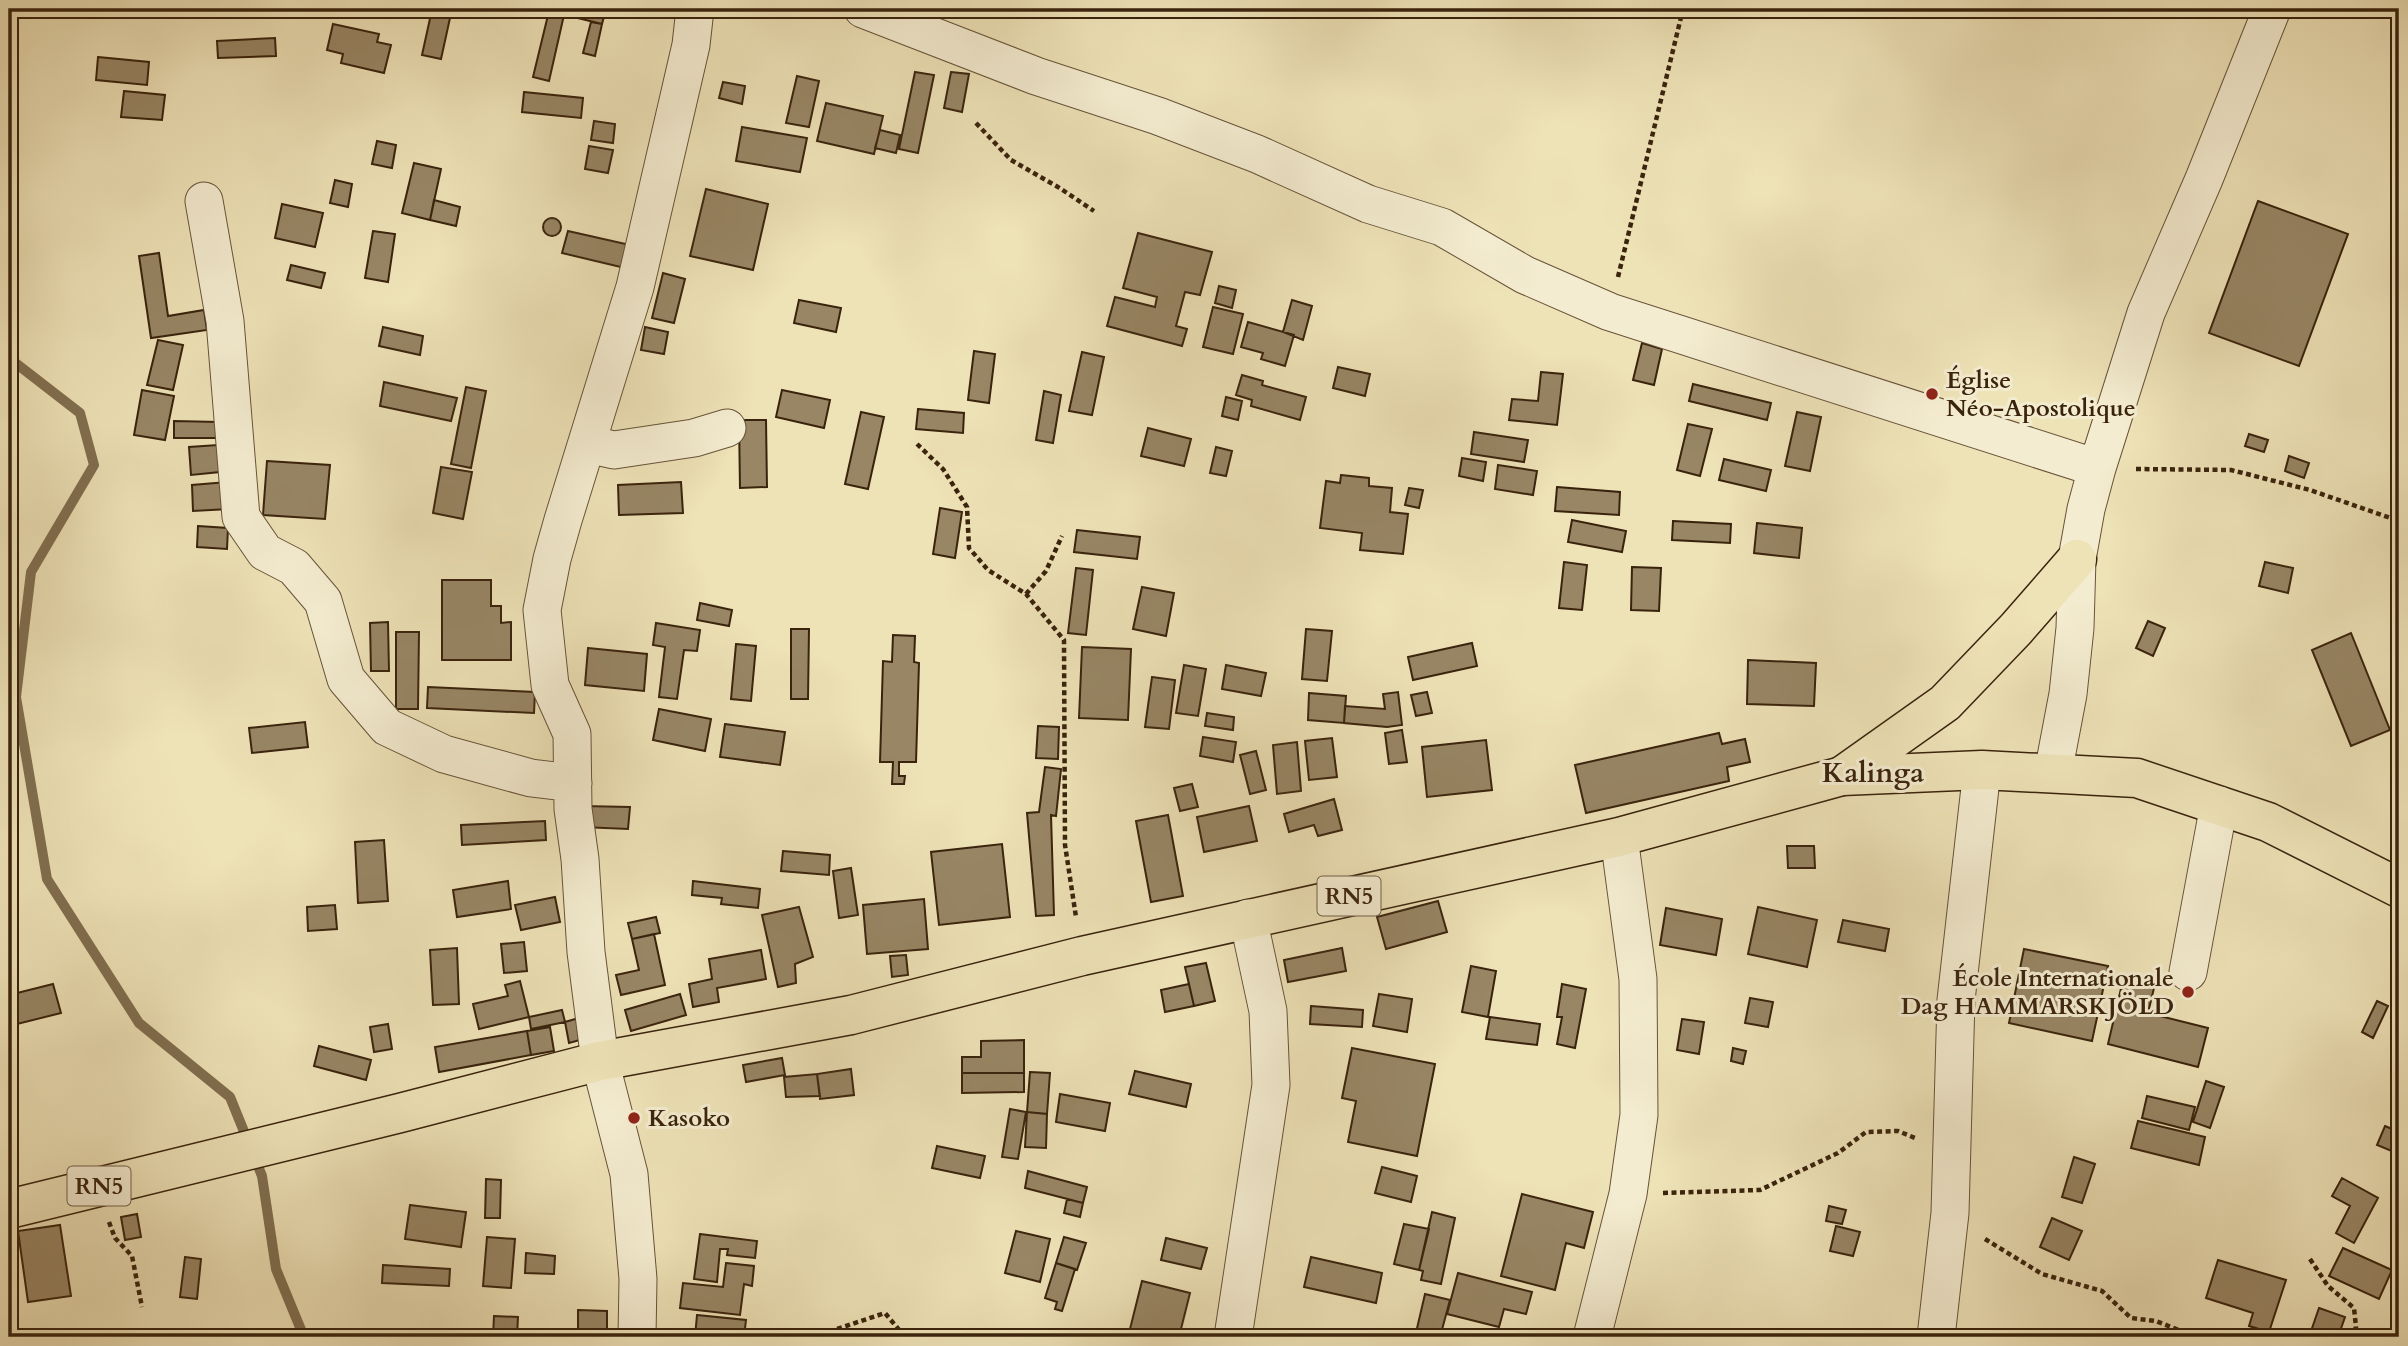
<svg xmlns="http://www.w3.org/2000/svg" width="2408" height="1346" font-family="Cardo,serif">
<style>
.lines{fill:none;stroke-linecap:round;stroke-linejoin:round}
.stream{stroke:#816f50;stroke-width:10}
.building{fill:#988665;stroke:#3a230d;stroke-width:2}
.minor-casing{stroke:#675338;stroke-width:39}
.major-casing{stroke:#3a230d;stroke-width:41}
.highway-casing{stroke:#3a230d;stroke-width:41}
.path{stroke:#3a230d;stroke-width:4.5;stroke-dasharray:5 3.5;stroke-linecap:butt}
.minor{stroke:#f4ecd0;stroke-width:37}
.major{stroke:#eee2b7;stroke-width:38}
.highway{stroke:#eee2b7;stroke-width:38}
.poi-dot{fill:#8f2418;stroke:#f4ecd0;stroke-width:2.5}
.labels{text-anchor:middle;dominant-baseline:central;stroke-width:6;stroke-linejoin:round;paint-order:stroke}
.shield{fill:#f4ecd0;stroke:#725f48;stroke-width:2}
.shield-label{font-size:23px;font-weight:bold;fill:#3a230d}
.poi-label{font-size:24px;font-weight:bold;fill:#3a230d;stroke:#f4ecd0;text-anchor:start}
.quarter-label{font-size:28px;font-weight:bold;fill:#3a230d;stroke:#f4ecd0}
</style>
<rect width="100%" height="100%" fill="#eee2b7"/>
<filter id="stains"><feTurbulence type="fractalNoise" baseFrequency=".00286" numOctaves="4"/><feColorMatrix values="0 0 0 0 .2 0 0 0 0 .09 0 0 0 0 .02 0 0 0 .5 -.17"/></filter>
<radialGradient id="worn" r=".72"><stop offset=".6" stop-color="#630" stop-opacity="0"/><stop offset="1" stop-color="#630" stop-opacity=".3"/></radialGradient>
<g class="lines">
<path class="stream" d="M9,358L80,413L94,465L31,572L16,697L47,879L139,1023L230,1097L262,1176L276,1269L304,1337"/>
</g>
<path class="building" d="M549,9H606L602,24L549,11Z
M549,11L564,15L549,81L533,77Z
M431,14L450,18L441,59L422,55Z
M591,22L602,24L595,56L583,53Z
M333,24L379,34L377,42L391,45L384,73L341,63L343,54L327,50Z
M275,38L276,56L218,58L217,41Z
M98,57L149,62L147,85L96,80Z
M915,72L934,75L918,153L899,149Z
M951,72L969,74L962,112L944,108Z
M797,76L819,81L809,127L786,123Z
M723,82L745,86L742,104L719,98Z
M124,91L165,95L162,120L121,117Z
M524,92L583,98L581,118L522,112Z
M826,103L883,116L874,154L817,141Z
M594,121L615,124L613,143L591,140Z
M742,127L807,138L800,172L736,161Z
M880,130L900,135L896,153L875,148Z
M377,141L396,145L392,168L372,164Z
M589,146L613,150L608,173L585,169Z
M414,163L441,169L430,220L402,213Z
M335,180L352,184L348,207L330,203Z
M706,189L768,204L753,270L690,256Z
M434,200L460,207L456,226L430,220Z
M2258,201L2348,234L2299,366L2209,333Z
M282,204L323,213L315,247L275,238Z
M543 227a9 9 0 1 1 18 0a9 9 0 1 1-18 0Z
M373,231L395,234L388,282L365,278Z
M568,231L630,245L625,268L562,253Z
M1138,233L1212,252L1200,295L1185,292L1176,326L1187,329L1182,346L1107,326L1115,297L1155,307L1157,297L1123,288Z
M159,253L168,316L204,310L207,330L151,338L139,256Z
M291,265L325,273L321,288L287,280Z
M663,273L685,279L674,323L652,318Z
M1219,286L1236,290L1232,308L1215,303Z
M799,300L841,308L836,332L794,323Z
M1292,300L1312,306L1303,340L1283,332Z
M1213,307L1243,314L1233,354L1203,347Z
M1248,322L1294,335L1285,366L1261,359L1263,353L1241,347Z
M383,327L423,336L420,355L379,346Z
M645,327L668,332L664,354L641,350Z
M158,340L183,345L173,390L147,385Z
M1642,343L1662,349L1654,385L1633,380Z
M974,351L995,354L989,403L968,400Z
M1082,352L1104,357L1092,415L1069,411Z
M1338,367L1370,374L1365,396L1333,388Z
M1541,372L1563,374L1557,425L1509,420L1512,399L1538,401Z
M1242,375L1263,381L1262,385L1306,397L1300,420L1251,406L1252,400L1236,395Z
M384,382L457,398L451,421L380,406Z
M1693,384L1771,403L1767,420L1689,401Z
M466,387L486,391L471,468L451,464Z
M142,390L174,396L165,440L134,435Z
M782,390L830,400L824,428L776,417Z
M1044,391L1061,395L1053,443L1036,440Z
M1226,397L1242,401L1238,420L1222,416Z
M918,409L964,413L963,433L916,429Z
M861,412L884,417L868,489L845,484Z
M1797,412L1821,417L1810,471L1785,466Z
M739,420H766L767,487L740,488Z
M174,421L219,422L220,438H174Z
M1688,424L1712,429L1700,476L1677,470Z
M1148,428L1191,439L1184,466L1141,456Z
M1474,432L1528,440L1524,462L1471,454Z
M2249,434L2268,440L2264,452L2245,446Z
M218,445L220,472L191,475L189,447Z
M1216,447L1232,451L1226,476L1210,473Z
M2289,456L2309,463L2304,478L2285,471Z
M1462,458L1486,462L1483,481L1459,476Z
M1724,459L1771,470L1766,491L1719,480Z
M267,461L330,465L325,519L263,515Z
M1498,465L1537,471L1533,495L1495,489Z
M441,467L472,472L463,519L433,513Z
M1341,475L1369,478V486L1392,488L1390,512L1408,514L1403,554L1360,550L1362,533L1320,528L1326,481L1340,483Z
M227,482L229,509L193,511L192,485Z
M681,482L683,513L619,515L618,485Z
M1557,487L1620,492L1619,515L1555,511Z
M1409,488L1423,490L1419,508L1405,505Z
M940,508L962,512L955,558L933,554Z
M1572,520L1626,531L1622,552L1568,542Z
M1673,521L1731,524L1730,543L1672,540Z
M1757,523L1802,528L1799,558L1754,553Z
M198,526L228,528L227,549L197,547Z
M1077,530L1140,537L1137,559L1074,552Z
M1564,562L1587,565L1582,610L1559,608Z
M2265,562L2293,568L2288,593L2259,586Z
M1632,567L1661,568L1659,611L1631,610Z
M1076,568L1093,570L1086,635L1068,633Z
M442,580H491V606H501V623L511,622V660H442Z
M1142,587L1174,593L1166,636L1133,629Z
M700,603L732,610L729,626L697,620Z
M2148,621L2165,628L2153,656L2136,648Z
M388,622L389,671H371L370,623Z
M656,623L700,630L697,651L684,650L677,699L659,697L665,647L653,645Z
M791,629H809L808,699H791Z
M1306,629L1332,631L1327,681L1302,679Z
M396,632H419L418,709H396Z
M2351,633L2390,730L2351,746L2312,650Z
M893,635L915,636L914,662L919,663L916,762H899V776H905L904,784H892L893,762H880L883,661L892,662Z
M1472,643L1477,666L1413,680L1408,657Z
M736,644L756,646L751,701L731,699Z
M1082,647L1131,649L1128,720L1079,718Z
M588,648L647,654L644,691L585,685Z
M1748,660L1816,663L1814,706L1747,704Z
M1184,665L1206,669L1198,716L1176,713Z
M1226,665L1266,673L1261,696L1222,689Z
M1152,677L1175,680L1169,729L1145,727Z
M428,687L535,692L534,713L427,708Z
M1398,692L1402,725L1387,727L1344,723L1345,706L1385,709L1383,694Z
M1427,692L1432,713L1416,716L1411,695Z
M1309,693L1346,696L1344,723L1308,720Z
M659,709L711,719L705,751L653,740Z
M1207,713L1234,717L1233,730L1205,726Z
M305,722L308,747L252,753L249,728Z
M725,724L785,732L780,765L720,757Z
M1038,726L1059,727L1058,759L1036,758Z
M1402,730L1407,762L1389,764L1385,733Z
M1719,733L1722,744L1745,739L1750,762L1727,767L1729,781L1586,813L1575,765Z
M1203,737L1236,742L1233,762L1200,756Z
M1332,738L1337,777L1309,780L1305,741Z
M1486,740L1492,790L1427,797L1422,747Z
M1297,742L1301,791L1277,794L1273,745Z
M1256,751L1266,790L1250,794L1240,755Z
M1045,767L1061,769L1056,816L1051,815L1054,915L1036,916L1027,813L1039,812Z
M1192,784L1198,807L1180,811L1174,788Z
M1334,799L1342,830L1318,836L1314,825L1289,832L1284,814Z
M583,806L630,807L628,829L582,827Z
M1249,806L1257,841L1204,852L1197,817Z
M1168,815L1183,896L1151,902L1136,821Z
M545,821L546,840L462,845L461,825Z
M384,840L388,901L358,903L355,842Z
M1002,844L1010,917L939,925L931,852Z
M1787,846H1814L1815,868H1788Z
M783,851L830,855L829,875L781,871Z
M851,868L858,915L839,918L833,871Z
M508,881L511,909L457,917L453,890Z
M693,881L760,889L758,908L721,904L722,898L692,895Z
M555,897L560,922L521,930L515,905Z
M924,899L928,949L867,954L863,905Z
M1438,901L1447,932L1386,949L1377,917Z
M335,905L337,929L308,931L307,907Z
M799,907L813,957L795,964L796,983L778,987L762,915Z
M1758,907L1817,920L1807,967L1748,954Z
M1666,908L1722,919L1716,955L1660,945Z
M656,917L660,933L632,939L628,923Z
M1843,920L1889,929L1885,951L1838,942Z
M654,934L665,985L621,995L616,975L639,970L632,939Z
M524,942L527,971L504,973L501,944Z
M457,948L459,1004L433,1005L430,950Z
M1342,948L1346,971L1288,982L1284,960Z
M2024,949L2108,966L2092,1041L2009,1023Z
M761,950L766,979L717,988L719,1002L693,1007L689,984L712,979L709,959Z
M906,955L908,975L892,977L890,956Z
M1206,963L1215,1001L1194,1006L1185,967Z
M1471,966L1496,971L1488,1017L1462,1012Z
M2123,980L2154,988L2148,1013L2208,1028L2198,1067L2108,1044Z
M520,981L529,1017L479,1029L473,1004L508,996L505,985Z
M53,984L61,1013L9,1026V995Z
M1189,984L1194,1006L1165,1012L1161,990Z
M1562,984L1586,989L1575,1048L1557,1044L1562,1017H1557Z
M680,994L686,1015L631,1031L625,1010Z
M1379,994L1412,999L1407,1032L1373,1026Z
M1750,998L1773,1002L1768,1027L1745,1023Z
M2377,1001L2388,1006L2373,1038L2362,1032Z
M1311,1006L1363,1010L1362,1027L1310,1024Z
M562,1010L565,1022L531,1029L529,1017Z
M582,1017L587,1038L569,1043L565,1022Z
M1490,1017L1540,1024L1537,1045L1486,1039Z
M1682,1019L1704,1022L1699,1054L1677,1050Z
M388,1024L392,1049L374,1052L370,1027Z
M550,1027L554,1051L531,1055L527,1031Z
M527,1031L531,1055L439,1072L435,1047Z
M1024,1040V1073H962V1057H981V1041Z
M319,1046L371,1060L366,1080L314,1066Z
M1352,1048L1435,1064L1417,1156L1348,1142L1356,1101L1342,1098Z
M1733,1048L1746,1051L1743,1064L1731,1061Z
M782,1058L785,1075L746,1082L743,1065Z
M851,1069L854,1095L820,1099L817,1074Z
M1135,1071L1191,1084L1186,1107L1129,1094Z
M1030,1072L1050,1073L1047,1114L1027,1112Z
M962,1073H1024V1092L962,1093Z
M817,1074L820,1096L786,1097L784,1077Z
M2206,1081L2224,1087L2210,1128L2193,1122Z
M1060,1094L1110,1103L1105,1131L1056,1122Z
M2147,1096L2195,1107L2189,1130L2142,1118Z
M1010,1109L1026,1112L1018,1159L1002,1157Z
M1027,1112L1047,1114L1046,1148L1025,1147Z
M2138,1121L2205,1137L2199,1165L2131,1148Z
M2385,1126L2399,1132V1154L2377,1145Z
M937,1146L985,1156L980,1178L932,1168Z
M2074,1157L2095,1164L2082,1203L2062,1197Z
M1382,1167L1417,1176L1411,1202L1375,1193Z
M1028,1171L1087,1187L1083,1203L1025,1188Z
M2342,1178L2378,1198L2354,1243L2336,1233L2350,1206L2332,1196Z
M486,1179L501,1180L500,1218H485Z
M1522,1194L1593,1212L1584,1248L1566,1243L1555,1290L1501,1276Z
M1067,1199L1083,1203L1080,1217L1064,1213Z
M410,1205L466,1212L461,1247L405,1239Z
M1829,1206L1846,1210L1842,1224L1826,1221Z
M1432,1212L1455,1218L1441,1284L1421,1280L1423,1271L1419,1270Z
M137,1214L141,1237L125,1240L121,1217Z
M2052,1218L2082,1231L2069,1260L2040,1247Z
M1404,1224L1429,1229L1419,1270L1394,1264Z
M60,1225L71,1296L28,1302L18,1231Z
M1836,1226L1860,1232L1853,1256L1830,1251Z
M1016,1231L1050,1239L1040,1282L1005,1273Z
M700,1234L757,1241L755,1258L727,1255L728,1249H720L717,1282L694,1279Z
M487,1237L515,1239L511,1288L483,1286Z
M1064,1237L1086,1243L1077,1270L1056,1263Z
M1166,1238L1207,1248L1201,1269L1161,1260Z
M2343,1248L2392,1270L2379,1299L2329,1276Z
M526,1253L555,1256L554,1274L525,1273Z
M185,1257L201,1259L197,1299L180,1297Z
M1311,1257L1382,1273L1376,1303L1304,1287Z
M2218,1260L2286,1280L2269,1332L2249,1326L2253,1313L2206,1298Z
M726,1263L754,1266L752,1286L744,1284L740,1315L680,1308L683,1283L723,1287Z
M1056,1263L1075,1269L1062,1311L1055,1309L1057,1302L1045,1298Z
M383,1265L450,1269L449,1286L382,1283Z
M1458,1273L1532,1292L1526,1314L1504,1309L1499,1327L1447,1314Z
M1142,1281L1190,1293L1179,1337H1162L1130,1329Z
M1425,1294L1450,1300L1440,1337H1415Z
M2319,1308L2345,1317L2338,1337H2309Z
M578,1310L607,1311V1332L578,1331Z
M697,1315L746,1320L744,1337H695Z
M494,1316L518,1317L517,1337H493Z
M137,1330L173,1337H136Z"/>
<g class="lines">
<defs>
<path id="minor" d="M863,9L1036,76L1158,116L1257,154L1368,204L1442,227L1525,275L1610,312L2097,468
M204,201L225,321L241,517L265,552L294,567L323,601L346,679L387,727L444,754L531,778L573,783
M587,444L614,450L694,438L727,428
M2053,773L2068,694L2075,628L2077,559L2086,509L2097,468L2146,313L2204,179L2272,9
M2188,972L2219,805
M637,1337L638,1279L629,1174L600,1061L586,952L580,859L573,809L572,734L550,685L542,610L552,559L563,520L635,287L691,45L695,9
M1233,1337L1271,1085L1268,1011L1248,918
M1592,1337L1628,1194L1639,1115L1638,979L1619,837
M1936,1337L1950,1213L1956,1000L1982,770"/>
<path id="major" d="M1842,776L1945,703L2016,629L2077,559"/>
<path id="highway" d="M9,1209L400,1113L600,1061L851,1015L1082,956L1619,837L1842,776L1982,770L2137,778L2268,822L2399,888"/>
</defs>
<use href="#minor" class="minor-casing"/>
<use href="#major" class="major-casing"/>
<use href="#highway" class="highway-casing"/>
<path class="path" d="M642,9L655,19
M976,123L1011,160L1058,187L1094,211
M1618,277L1683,9
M917,444L943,469L967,507L969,548L988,570L1026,594L1064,640L1065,845L1076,917
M2136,469L2231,470L2310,490L2399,521
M1026,594L1046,571L1062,536
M1663,1193L1760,1190L1838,1153L1866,1132L1898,1131L1915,1138
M109,1222L115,1238L132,1256L142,1307
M1985,1239L2042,1274L2102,1291L2131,1318L2156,1321L2196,1337
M2310,1259L2328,1286L2354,1308L2356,1327L2352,1337
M813,1337L885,1313L905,1337"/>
<use href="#minor" class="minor"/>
<use href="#major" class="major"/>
<use href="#highway" class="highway"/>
</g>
<g class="poi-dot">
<circle cx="1932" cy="394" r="7"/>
<circle cx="2188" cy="992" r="7"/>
<circle cx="634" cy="1118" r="7"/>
</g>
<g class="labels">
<g class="shield">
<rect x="1317.5" y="876.5" width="63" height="39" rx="5"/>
<rect x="67.5" y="1166.5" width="63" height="39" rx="5"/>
</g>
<g class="shield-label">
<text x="1349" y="896">RN5</text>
<text x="99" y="1186">RN5</text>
</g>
<g class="poi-label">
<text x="1946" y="380">Église<tspan x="1946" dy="28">Néo-Apostolique</tspan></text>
<text x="2174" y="978" text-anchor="end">École Internationale<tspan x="2174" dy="28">Dag HAMMARSKJÖLD</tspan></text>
<text x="648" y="1118">Kasoko</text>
</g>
<g class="quarter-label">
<text x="1873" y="773">Kalinga</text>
</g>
</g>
<rect width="2408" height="1346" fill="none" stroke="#eee2b7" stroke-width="35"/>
<rect x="10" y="10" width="2387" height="1325" fill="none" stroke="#3a230d" stroke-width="3.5"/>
<rect x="18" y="18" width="2373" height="1311" fill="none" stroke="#3a230d" stroke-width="2"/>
<rect width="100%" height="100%" filter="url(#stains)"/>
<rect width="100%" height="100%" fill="url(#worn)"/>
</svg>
